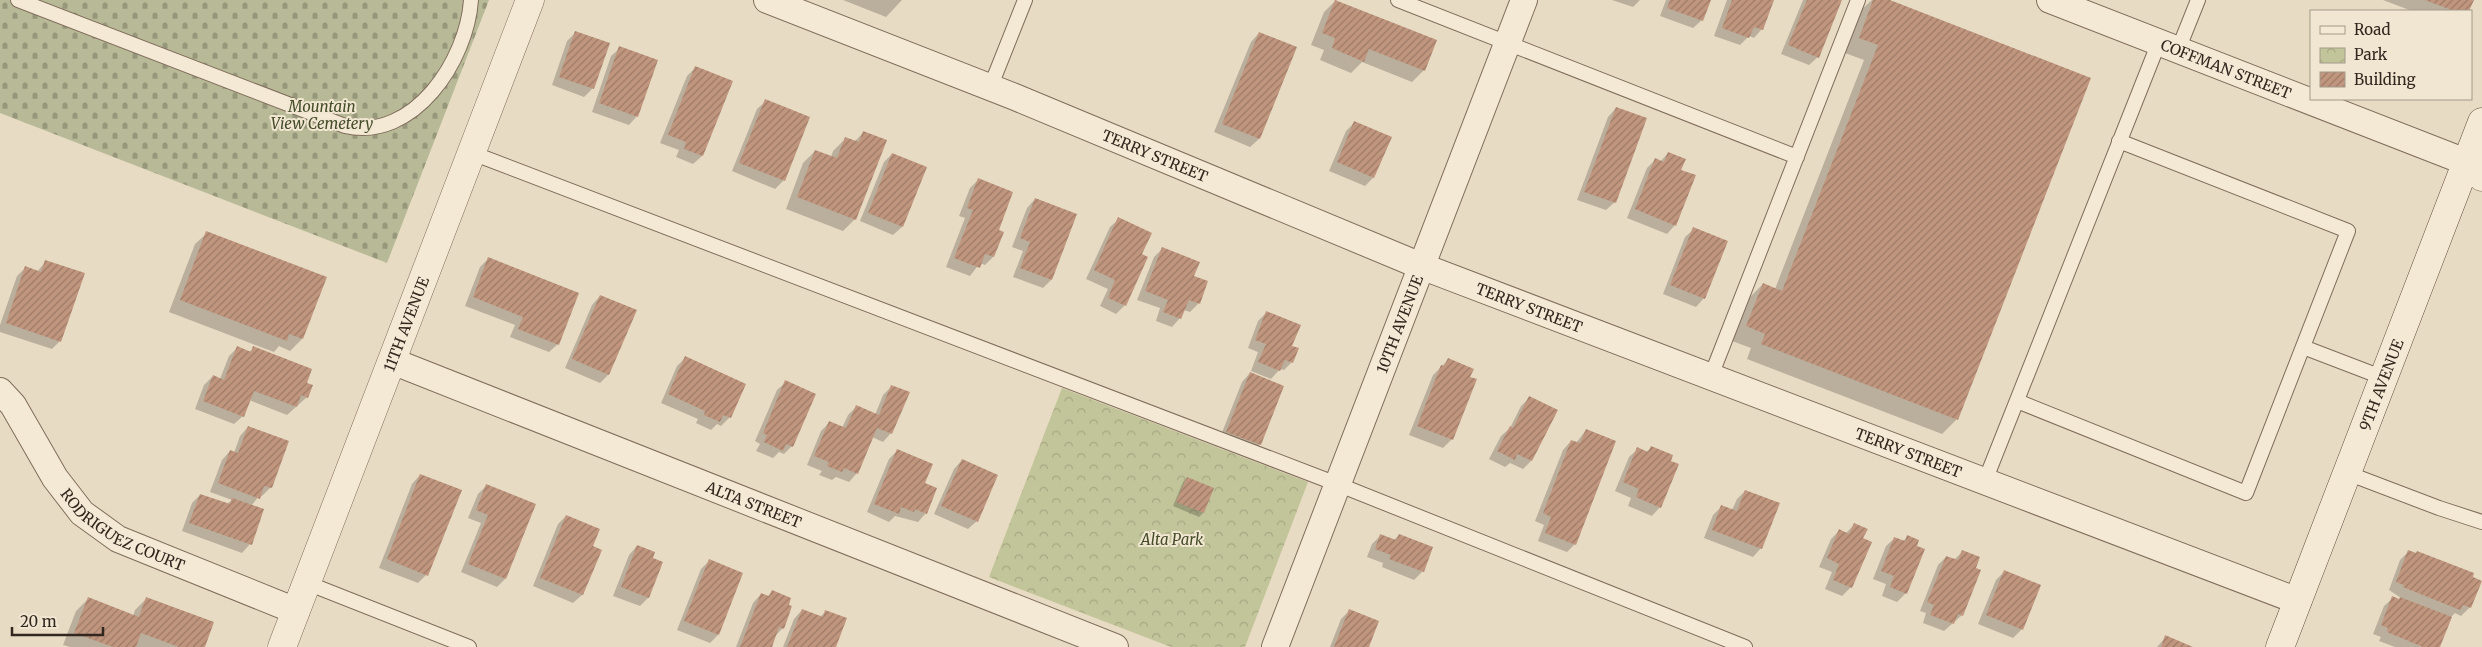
<svg xmlns="http://www.w3.org/2000/svg" width="2482" height="647" font-family="Merriweather,serif">
<style>
.cemetery{fill:url(#cemetery-stones)}
.park{fill:url(#park-crowns)}
.shadow{fill:#0003}
.building{fill:url(#building-hatch)}
.lines{fill:none;stroke-linecap:round;stroke-linejoin:round}
.service-casing{stroke:#806d5c;stroke-width:16}
.minor-casing{stroke:#806d5c;stroke-width:28}
.tertiary-casing{stroke:#806d5c;stroke-width:29}
.secondary-casing{stroke:#624f3f;stroke-width:29}
.service{stroke:#f4e9d5;stroke-width:14}
.minor{stroke:#f4e9d5;stroke-width:26}
.tertiary{stroke:#f4e9d5;stroke-width:28}
.secondary{stroke:#f4e9d5;stroke-width:28}
.labels{text-anchor:middle;dominant-baseline:central;stroke-width:4;stroke-linejoin:round;paint-order:stroke}
.street-label{font-size:15px;fill:#32271e;stroke:#f0e6d2}
.park-label{font-size:15px;font-style:italic;fill:#444c28;stroke:#f0e6d2}
</style>
<defs>
<pattern id="cemetery-stones" width="16" height="16" patternUnits="userSpaceOnUse" patternTransform="scale(1.25)"><rect width="16" height="16" fill="#b8ba97"/><path d="M2 7V4a2 2 0 0 1 4 0v3zM10 15v-3a2 2 0 0 1 4 0v3z" fill="#96977b"/></pattern>
<pattern id="park-crowns" width="20" height="18" patternUnits="userSpaceOnUse" patternTransform="scale(1.25)"><rect width="20" height="18" fill="#c2c499"/><path d="M2 6a3 3 0 1 1 6 0M12 15a3 3 0 1 1 6 0" fill="none" stroke="#a7a883"/></pattern>
<pattern id="building-hatch" width="6" height="6" patternUnits="userSpaceOnUse" patternTransform="scale(1.25)"><rect width="6" height="6" fill="#c1967e"/><path d="M-1 1l2-2M0 6l6-6M5 7l2-2" fill="none" stroke="#9d7a67"/></pattern>
</defs>
<rect width="100%" height="100%" fill="#e8dbc3"/>
<path class="cemetery" d="M0,0H489L387,263L0,113Z"/>
<path class="park" d="M1062,388L1308,482L1245,647H1171L989,577Z"/>
<path class="shadow" d="M843,0H902L886,17Z
M1336,0L1424,70L1412,82L1362,62L1351,73L1320,60L1324,50L1311,45L1324,12Z
M1612,0H1640L1633,7Z
M1666,0H1709L1702,20L1693,28L1660,16Z
M1727,0H1773L1762,29L1754,38L1749,36L1740,45L1714,36Z
M1803,0H1841L1818,57L1809,65L1781,54Z
M1872,0H1887L2089,79L1957,419L1942,434L1747,359L1751,348L1732,341L1748,299L1763,284L1775,289L1864,60L1845,53L1861,10Z
M2383,0H2472L2468,11H2412Z
M576,32L593,88L584,97L552,85L567,41Z
M1259,33L1296,48L1259,139L1250,147L1214,132L1251,42Z
M620,48L637,116L629,125L592,112L611,56Z
M696,67L731,81L702,156L693,164L676,157L679,150L660,143L687,76Z
M766,101L784,180L775,189L732,171L757,109Z
M1616,108L1615,202L1606,210L1577,200L1608,117Z
M1354,123L1373,178L1365,186L1329,171L1346,131Z
M864,132L855,219L843,231L786,209L803,163L815,151L831,157L833,151L845,139L854,142Z
M1668,153L1680,170L1675,225L1667,234L1627,218L1647,168L1655,160L1660,162Z
M892,154L925,168L902,227L893,235L860,221L884,162Z
M978,180L997,231L993,257L985,265L980,263L970,276L946,267L965,218L959,216L970,188Z
M1035,199L1076,215L1051,280L1043,288L1013,277L1023,251L1012,247L1027,208Z
M1119,219L1140,255L1146,257L1125,305L1116,314L1100,306L1108,289L1086,279L1110,227Z
M1694,229L1704,298L1696,307L1663,294L1685,237Z
M207,233L325,278L302,339L290,351L279,346L274,352L169,312L195,244Z
M1162,249L1193,277L1207,282L1198,304L1190,312L1184,310L1180,318L1172,327L1156,321L1160,308L1137,300L1154,257Z
M488,259L558,344L549,352L510,337L515,325L465,306L480,267Z
M46,261L60,341L52,349L0,332V325L17,276L25,268L37,272Z
M600,296L608,375L600,383L565,368L592,305Z
M1266,313L1291,347L1292,362L1284,370L1280,369L1271,379L1251,371L1258,352L1248,348L1258,321Z
M237,348L249,352L254,348L305,384L307,397L287,415L249,400L243,416L234,424L195,409L204,385L213,376L220,379L229,356Z
M685,358L730,417L721,426L717,424L711,430L696,423L698,419L661,403L677,366Z
M1448,360L1469,378L1475,380L1451,440L1443,448L1409,435L1433,375Z
M1250,373L1260,444L1252,453L1219,440L1242,382Z
M786,382L792,446L784,454L779,452L773,458L756,451L760,444L755,441L777,390Z
M892,386L891,433L883,442L872,437L857,473L849,482L836,477L832,480L819,475L822,471L807,465L821,431L829,423L842,428L848,415L856,407L875,415L883,395Z
M1530,397L1531,461L1523,469L1510,463L1505,467L1489,459L1501,436L1510,428L1521,406Z
M248,427L271,487L262,496L260,495L251,506L250,544L242,553L182,531L192,503L200,495L227,504L232,500L210,492L222,460L230,451L234,453L240,436Z
M1586,430L1575,544L1567,552L1538,541L1544,525L1535,521L1563,450L1571,441L1576,443Z
M1651,448L1660,507L1652,516L1628,506L1631,498L1615,491L1629,457L1638,449L1646,452Z
M897,451L923,484L926,513L918,522L895,516L889,522L867,512L889,459Z
M962,460L977,521L968,529L934,514L954,469Z
M420,475L426,575L418,583L379,568L412,484Z
M1187,478L1203,513L1199,517L1173,506L1183,482Z
M486,486L505,579L497,587L461,572L481,523L468,518L478,494Z
M1745,491L1761,548L1753,557L1704,538L1713,515L1722,506L1732,510L1737,499Z
M566,516L591,547L600,550L582,595L573,603L533,586L558,524Z
M1854,525L1862,539L1870,542L1851,587L1842,596L1825,589L1832,572L1819,567L1831,539L1839,531L1846,533Z
M1381,535L1394,540L1399,535L1432,548L1422,572L1414,580L1382,567L1383,563L1367,557L1372,544Z
M1908,537L1906,593L1897,602L1882,596L1886,584L1873,579L1886,546L1895,538L1903,541Z
M637,546L652,559L662,562L648,598L640,606L613,596L629,555Z
M2409,551L2470,607L2461,616L2455,613L2450,618L2439,647H2395L2379,641L2381,637L2373,634L2384,606L2393,598L2398,600L2401,598L2389,590L2400,560Z
M1962,552L1974,569L1979,570L1962,615L1944,631L1923,623L1926,613L1920,611L1938,565L1946,557L1954,560Z
M709,561L718,635L710,643L677,630L701,569Z
M2004,572L2022,629L2013,638L1978,624L1996,580Z
M772,592L783,628L774,637L771,647H736L753,603L761,594L767,597Z
M147,598L203,647H70L63,645L76,611L88,599L133,616L135,610Z
M802,610L820,617L826,611L835,647H783L794,619Z
M1350,610L1368,647H1330L1341,619Z
M2166,637L2190,647H2157Z"/>
<path class="building" d="M1335,0L1437,40L1425,71L1369,49L1364,62L1332,48L1335,38L1322,33Z
M1670,0H1711L1703,21L1667,8Z
M1732,0H1774L1763,30L1754,27L1749,38L1722,28Z
M1807,0H1842L1819,58L1788,45Z
M1873,0H1890L2091,78L1958,420L1761,344L1765,334L1746,326L1763,283L1782,291L1878,45L1859,38Z
M2425,0H2474L2469,11H2454Z
M575,31L610,43L594,89L559,77Z
M1259,32L1297,47L1260,139L1222,124Z
M619,46L658,60L638,117L599,103Z
M695,66L733,81L703,156L684,149L686,142L668,135Z
M765,99L810,117L785,181L739,163Z
M1616,107L1647,118L1616,203L1584,192Z
M1354,121L1392,137L1374,178L1337,162Z
M863,131L887,140L856,220L797,197L815,150L837,158L845,137L859,142Z
M1668,152L1686,159L1681,170L1696,175L1676,226L1635,209L1655,158L1664,162Z
M892,153L927,167L903,227L868,213Z
M978,178L1013,192L999,230L1004,232L994,257L985,254L980,268L954,258L973,210L967,208Z
M1035,198L1077,214L1052,280L1020,268L1030,242L1020,238Z
M1118,217L1152,233L1142,254L1148,257L1126,306L1108,298L1115,280L1094,270Z
M1693,227L1728,241L1705,299L1670,285Z
M206,231L327,277L303,339L289,334L287,341L180,300Z
M1162,247L1200,262L1194,276L1208,281L1200,304L1189,300L1181,319L1163,312L1168,300L1145,291Z
M488,257L579,293L559,345L518,329L523,317L473,297Z
M45,260L85,273L61,342L6,323L25,266L41,272Z
M600,295L637,310L609,375L572,359Z
M1266,311L1301,325L1292,346L1299,348L1293,363L1285,360L1280,371L1258,362L1266,344L1255,340Z
M237,346L251,352L253,346L312,369L307,383L313,385L308,398L301,395L297,407L254,391L244,417L203,401L213,375L224,380Z
M685,356L746,384L731,418L723,415L720,422L704,415L705,411L668,394Z
M1448,358L1474,369L1470,377L1477,379L1453,440L1417,426L1441,365L1444,366Z
M1250,372L1284,386L1261,445L1226,432Z
M785,380L816,394L793,447L786,444L783,451L764,442L767,435L763,433Z
M891,385L910,392L892,434L877,428L858,474L844,468L842,472L827,466L829,462L814,456L829,421L846,428L856,405L879,415Z
M1529,396L1558,410L1532,461L1517,454L1515,460L1497,451L1510,426L1513,428Z
M248,426L289,441L272,488L264,486L260,499L218,483L230,450L238,453Z
M1586,429L1616,441L1576,545L1545,533L1551,517L1543,513L1571,440L1580,443Z
M1651,446L1673,455L1671,461L1679,464L1661,508L1636,497L1639,489L1623,482L1637,447L1648,452Z
M897,449L933,464L925,483L937,488L927,514L915,509L914,512L901,507L899,514L874,504Z
M962,459L998,475L978,522L941,506Z
M420,474L462,490L428,576L387,559Z
M1187,477L1214,488L1204,513L1176,502Z
M486,484L536,504L506,579L468,564L488,515L476,510Z
M1745,490L1780,503L1762,549L1712,530L1721,505L1737,511Z
M200,494L230,504L232,498L264,509L252,545L189,523Z
M566,515L600,529L593,546L602,550L583,595L540,578Z
M1854,523L1868,529L1863,538L1872,542L1852,588L1833,580L1839,564L1827,558L1839,529L1849,534Z
M1380,534L1396,540L1399,534L1433,547L1424,572L1389,559L1391,555L1375,549Z
M1907,535L1919,540L1917,546L1925,549L1907,594L1890,587L1894,576L1881,571L1894,537L1905,541Z
M637,545L655,552L653,558L663,562L649,598L621,587Z
M1962,550L1980,557L1976,568L1981,570L1963,616L1958,614L1954,624L1930,615L1934,605L1927,602L1946,556L1958,560Z
M2408,550L2416,553L2417,551L2474,573L2473,577L2482,581L2471,608L2463,605L2460,610L2403,587L2404,585L2396,582Z
M709,559L743,573L719,635L684,621Z
M2004,570L2041,585L2023,630L1986,615Z
M772,590L791,598L789,605L792,606L784,629L779,627L772,647H740L761,593L769,596Z
M2392,596L2399,599L2400,597L2452,617L2440,647H2423L2387,632L2388,628L2381,625Z
M88,597L139,617L146,597L214,622L205,647H179L141,633L136,647H113L74,633Z
M802,609L823,617L825,610L847,618L836,647H787Z
M1349,609L1379,621L1369,647H1334Z
M2165,635L2193,647H2161Z"/>
<g class="lines">
<defs>
<path id="service" d="M18,0L345,126C414,142 467,60 471,0
M1398,0L1797,157
M2178,50L2198,0
M990,88L1025,0
M472,153L1337,484L1745,647
M2303,347L2384,378
M1711,376L1858,0
M2017,401L2246,493L2348,231L2119,141
M2347,473L2439,508L2482,522
M1985,481L2159,42
M307,583L469,647"/>
<g id="minor">
<path id="s1" d="M767,0L1015,97L1421,266L2298,601"/>
<path id="s2" d="M2050,0L2466,162"/>
<path id="s3" d="M392,361L1115,647"/>
<path id="s4" d="M0,391L13,405L55,478L82,513L118,539L296,611"/>
<path id="s5" d="M1275,647L1524,0"/>
</g>
<g id="tertiary">
<path d="M2466,162L2482,177"/>
<path id="s6" d="M282,647L530,0"/>
</g>
<g id="secondary">
<path id="s7" d="M2280,647L2482,122"/>
</g>
</defs>
<use href="#service" class="service-casing"/>
<use href="#minor" class="minor-casing"/>
<use href="#tertiary" class="tertiary-casing"/>
<use href="#secondary" class="secondary-casing"/>
<use href="#service" class="service"/>
<use href="#minor" class="minor"/>
<use href="#tertiary" class="tertiary"/>
<use href="#secondary" class="secondary"/>
</g>
<g class="labels">
<g class="street-label">
<text stroke="none"><textPath href="#s2" startOffset="189">COFFMAN STREET</textPath></text>
<text stroke="none"><textPath href="#s1" startOffset="418">TERRY STREET</textPath></text>
<text stroke="none"><textPath href="#s1" startOffset="822">TERRY STREET</textPath></text>
<text stroke="none"><textPath href="#s5" startOffset="346">10TH AVENUE</textPath></text>
<text stroke="none"><textPath href="#s6" startOffset="346">11TH AVENUE</textPath></text>
<text stroke="none"><textPath href="#s7" startOffset="281">9TH AVENUE</textPath></text>
<text stroke="none"><textPath href="#s1" startOffset="1228">TERRY STREET</textPath></text>
<text stroke="none"><textPath href="#s3" startOffset="389">ALTA STREET</textPath></text>
<text stroke="none"><textPath href="#s4" startOffset="191">RODRIGUEZ COURT</textPath></text>
</g>
<g class="park-label">
<text x="322" y="106">Mountain<tspan x="322" dy="17">View Cemetery</tspan></text>
<text x="1172" y="539">Alta Park</text>
</g>
</g>
<rect x="2310" y="10" width="162" height="90" fill="#f0e6d2" stroke="#a49a8a"/>
<rect x="2320" y="26" width="25" height="8" fill="#f4e9d5" stroke="#a49a8a"/>
<text x="2354" y="35" font-size="15" fill="#32271e">Road</text>
<rect x="2320" y="48" width="25" height="15" fill="url(#park-crowns)" stroke="#a49a8a"/>
<text x="2354" y="60" font-size="15" fill="#32271e">Park</text>
<rect x="2320" y="72" width="25" height="15" fill="url(#building-hatch)" stroke="#a49a8a"/>
<text x="2354" y="85" font-size="15" fill="#32271e">Building</text>
<path d="M12 627v8h91v-8" fill="none" stroke="#32271e" stroke-width="2.5"/>
<text x="20" y="627" font-size="15" fill="#32271e" stroke="#f0e6d2" stroke-width="4" paint-order="stroke">20 m</text>
</svg>
